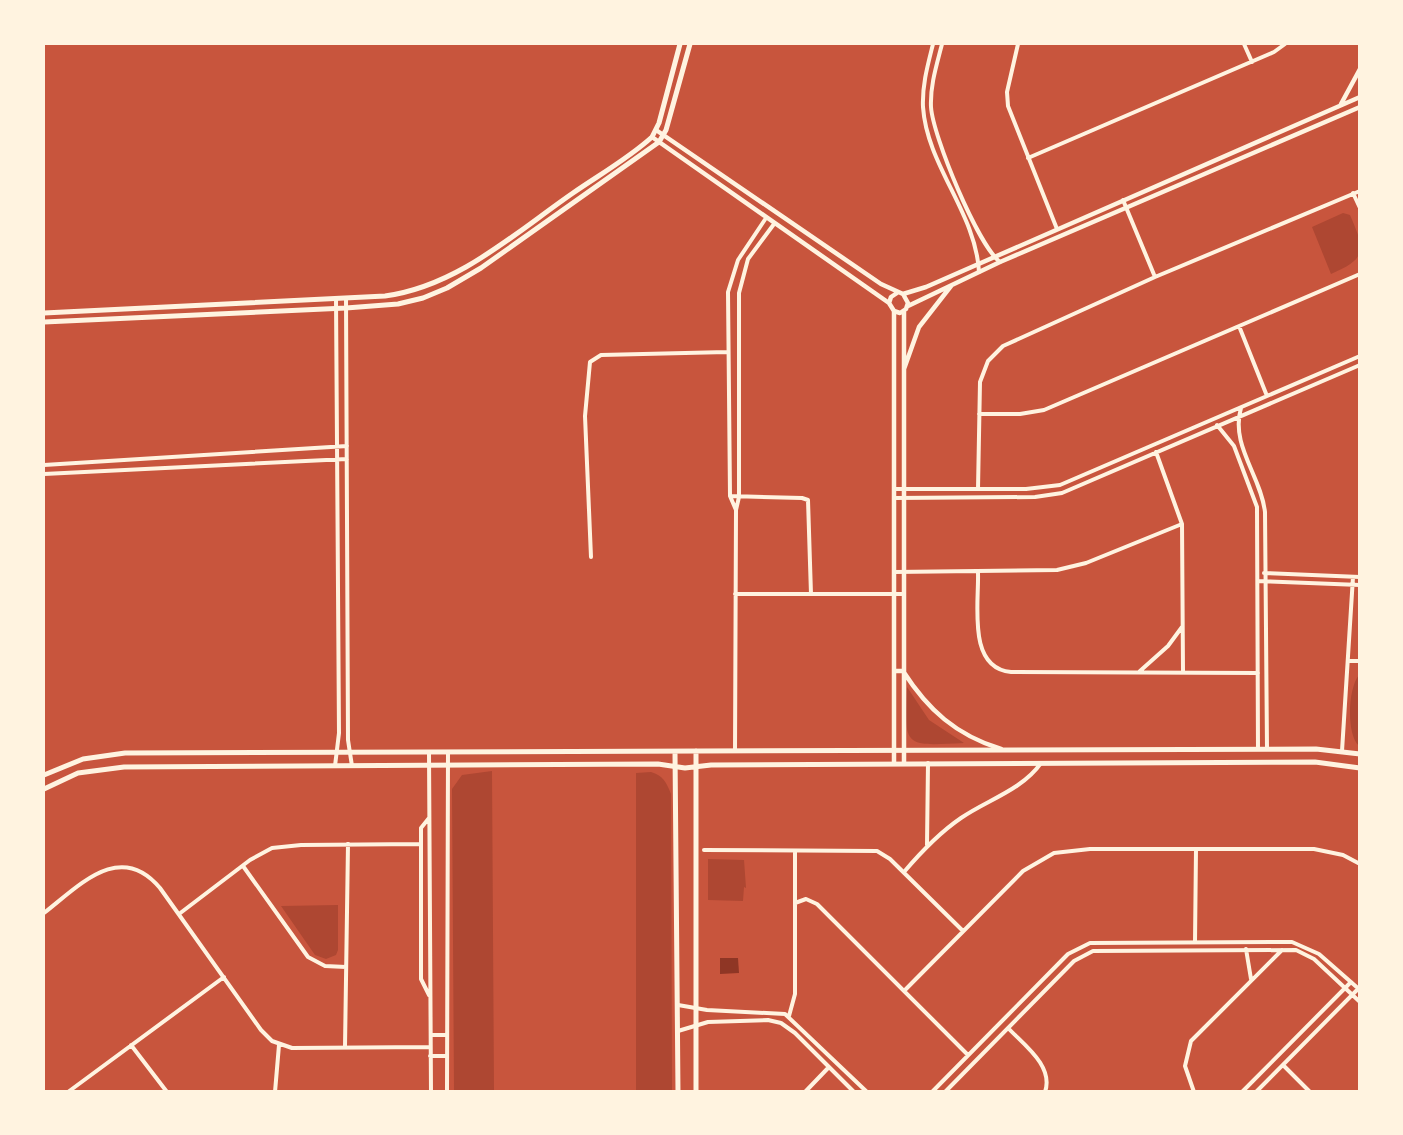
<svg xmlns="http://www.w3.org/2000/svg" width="1403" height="1135" font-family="'Titillium Web',sans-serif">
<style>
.green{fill:#ae4732}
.water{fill:#8f3625}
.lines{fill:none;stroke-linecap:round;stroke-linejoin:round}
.minor{stroke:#fff3e0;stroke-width:4}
.tertiary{stroke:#fff3e0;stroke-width:4.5}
.secondary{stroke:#fff3e0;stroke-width:5}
</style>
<rect width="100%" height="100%" fill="#c8553d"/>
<path class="green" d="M1343,213L1350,215C1365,250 1368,258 1331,274L1312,227Z
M1359,675V746C1346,734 1348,688 1359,675Z
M907,687L929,720L964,743C904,746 904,748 907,687Z
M492,771L494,1091H454L452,789L462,775Z
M651,772C663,776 666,781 671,794L672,1091H636V773Z
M708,859L744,860L746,888L744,887L743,901L708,900Z
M338,905V950L336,955L326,959L315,955L281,906Z"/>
<path class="water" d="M720,958H738L739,973L720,974Z"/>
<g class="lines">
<path class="minor" d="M933,44C928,64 922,85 923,107C927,166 976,213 979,272
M942,44C937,64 930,85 931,107C933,137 978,245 1000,262
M1018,44L1007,92L1008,106L1057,229
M1244,44L1252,62
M1028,158L1274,52L1285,44
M1353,193L1360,208
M1123,200L1155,277
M346,298L348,740L352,766
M1239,326L1267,396
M1241,408C1230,445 1261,476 1265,512L1267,749
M979,414H1020L1044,410L1360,274
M1217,425L1234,446L1257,507L1258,749
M1156,452L1182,524L1183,672
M44,465L347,446
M44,474L347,459
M895,489H1026L1060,485L1360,356
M978,489L980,382L988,361L1003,346L1155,277L1360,191
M730,496L802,498L808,500L811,594
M895,498L1035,497L1062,493L1360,365
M736,510L730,496L728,292L738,260L766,218
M591,557L585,416L590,362L601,355L727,352
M894,572L1057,570L1086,563L1182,524
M978,573C979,604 967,668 1011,672L1258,673
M1264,573L1360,577
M1259,581L1360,585
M735,594H903
M1349,661H1360
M1140,671L1168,646L1182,627
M735,751L736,510L739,497V293L748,259L774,224
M1342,751L1353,577
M429,753L431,1092
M335,766L339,733L336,299
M429,818L421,828V979L429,995
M927,845L928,763
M704,850L877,851L890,859L963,931
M243,866L308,957L325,966L346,967
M904,872C921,852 939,833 961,818C987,800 1022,790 1041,763
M795,903L806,899L817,904L968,1055
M44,913C79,886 120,840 160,888L261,1030L272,1041L292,1048L430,1047
M179,914L250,860L272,848L301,845L421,844
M1195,942L1196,849
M1246,949L1251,979
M904,991L1023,871L1054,853L1090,849H1314L1343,855L1360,864
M678,1005L707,1010L785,1014L867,1092
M789,1016L795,994V851
M1008,1028C1024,1045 1054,1066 1045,1092
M678,1031L708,1022L768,1020L781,1023L795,1033L854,1092
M431,1035H447
M131,1045L167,1092
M345,1047L348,844
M430,1056H447
M1283,1065L1310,1092
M68,1092L224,977
M275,1092L279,1045
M447,1092L448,753
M805,1092L829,1067
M932,1092L1068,954L1090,943L1292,942L1319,954L1360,990
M945,1092L1074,961L1093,951L1296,950L1314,959L1360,1002
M1194,1092L1185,1066L1191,1041L1282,950
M1242,1092L1351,982
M1256,1092L1358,989"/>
<path class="tertiary" d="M1341,104L1360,69
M656,130L881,284L903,294L908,303L906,309L900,313L894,311L889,303L891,297L897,293
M652,137L889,303
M903,294L926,287L1360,97
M908,306L1000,262L1360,107
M894,311V762
M904,311V762
M904,369L919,327L951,286
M894,671H903C928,710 956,735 1001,749"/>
<path class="secondary" d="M44,313L385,296C458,286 515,233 573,193C599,175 629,158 652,137L659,123L680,44
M44,322L346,308L398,304L423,298L447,288L481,268L659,142L666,130L690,44
M675,752L678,1092
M44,775L83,759L125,753L1316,749L1360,754
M44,789L78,773L124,767L658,764L685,768L711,765L1315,762L1360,768
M696,1092V751"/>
</g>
<rect width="1403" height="1135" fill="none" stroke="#fff3e0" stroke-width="90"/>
</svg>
